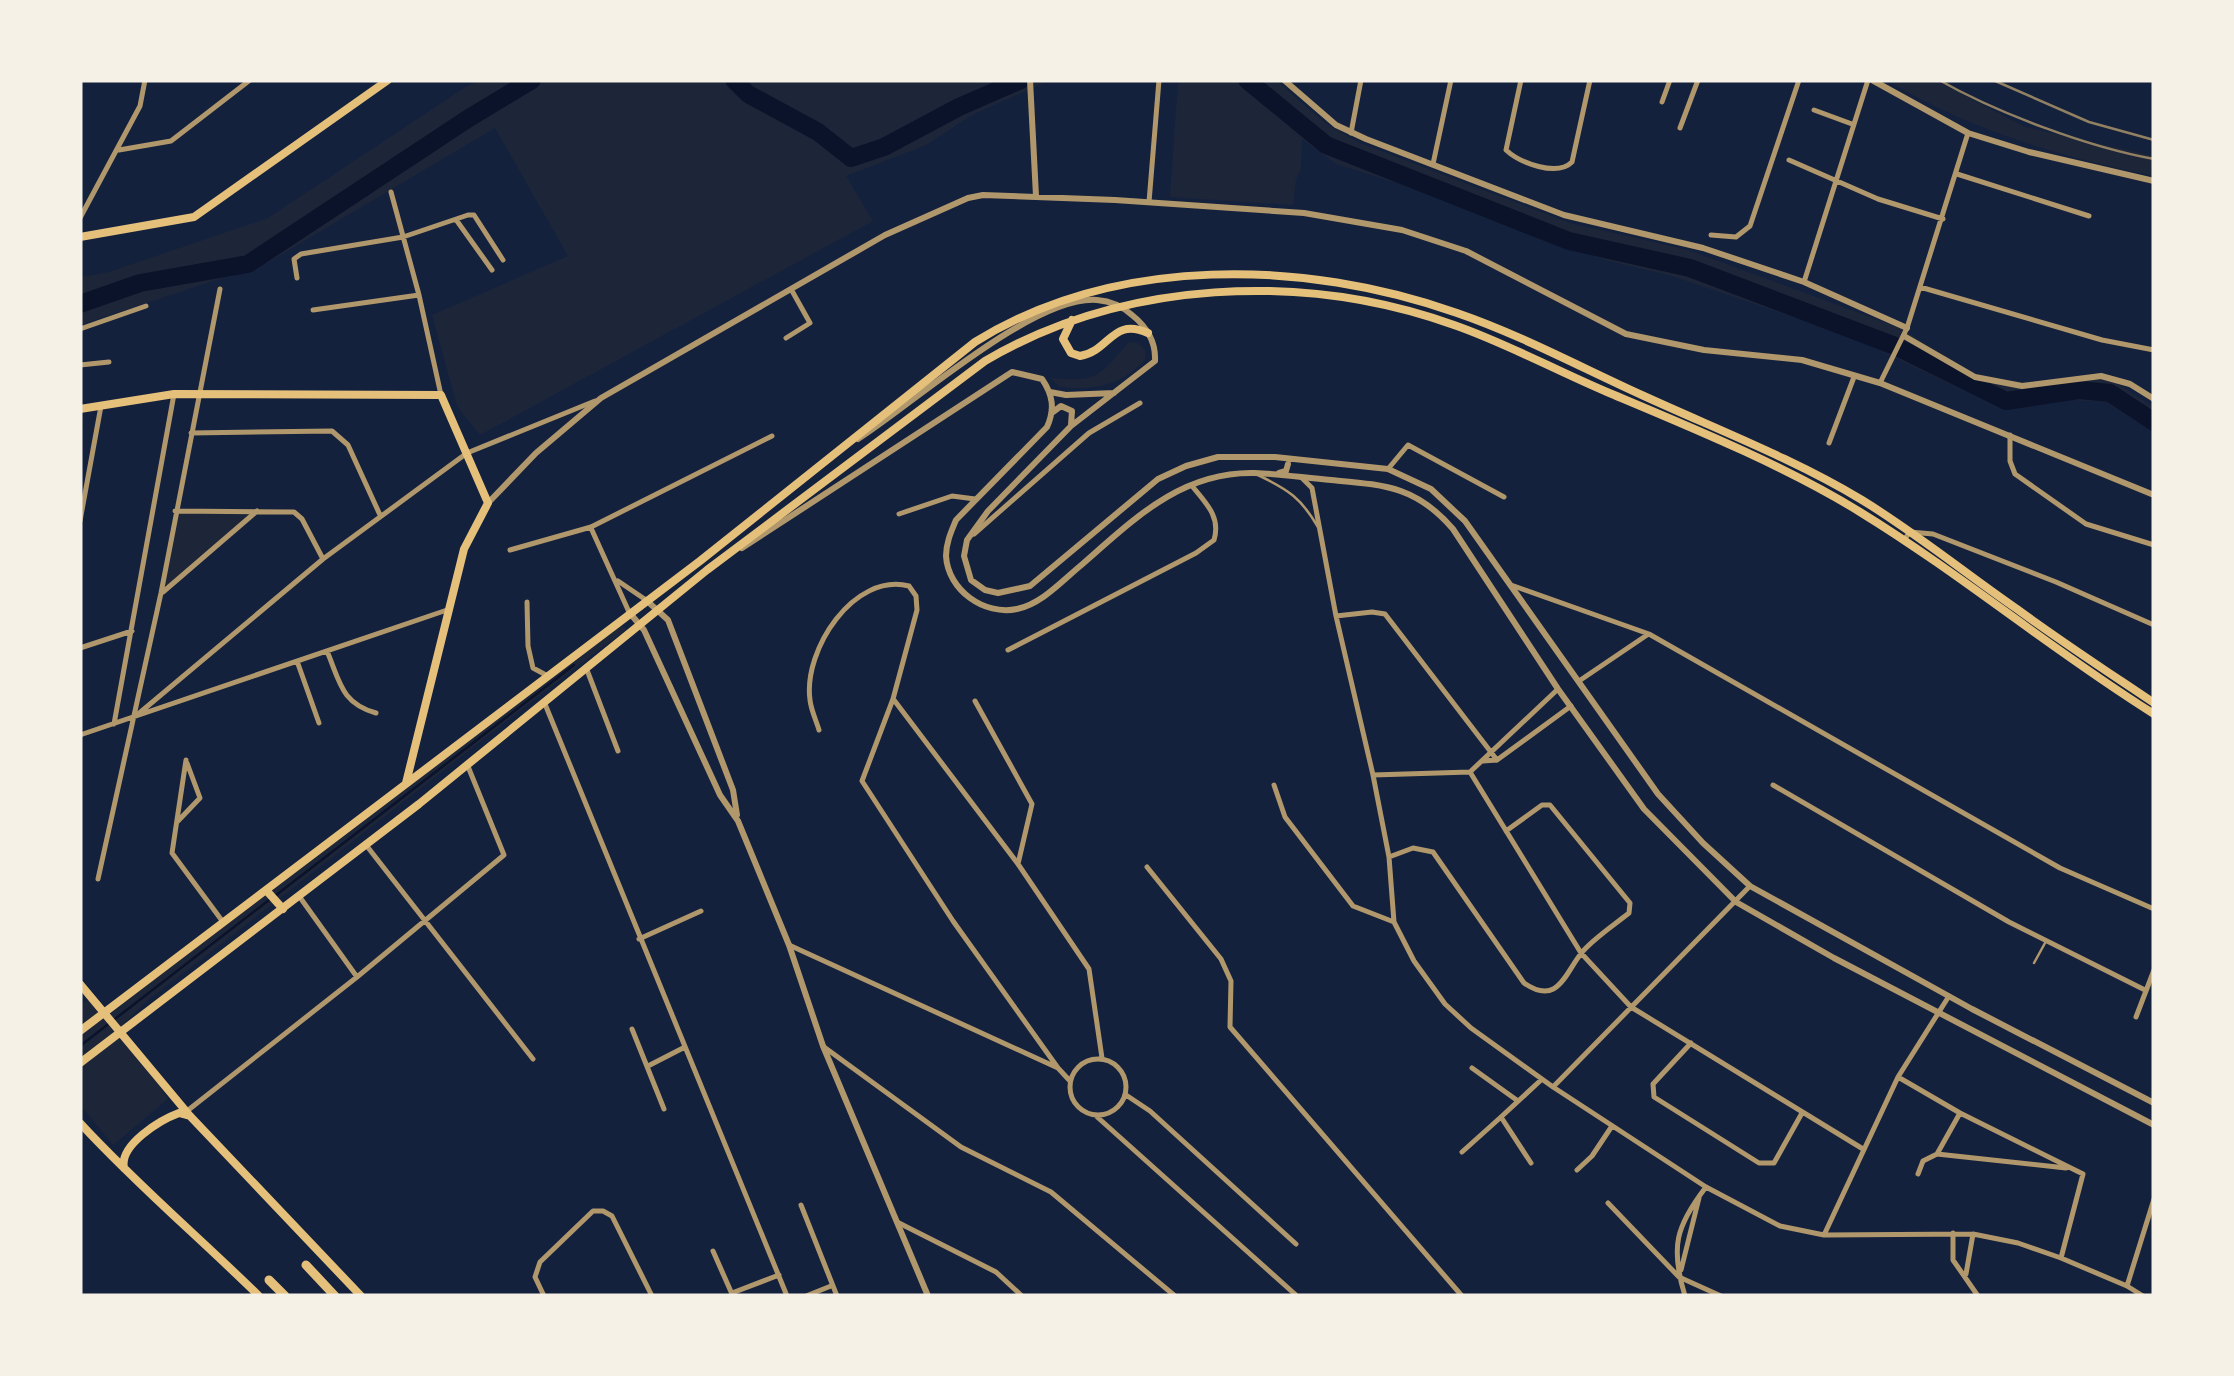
<svg xmlns="http://www.w3.org/2000/svg" width="2234" height="1376" font-family="Signika,sans-serif">
<style>
.green{fill:#1d2539}
.lines{fill:none;stroke-linecap:round;stroke-linejoin:round}
.stream{stroke:#0b132b;stroke-width:2.5}
.river{stroke:#0b132b;stroke-width:18}
.service{stroke:#b1986c;stroke-width:2.5}
.minor{stroke:#b1986c;stroke-width:5}
.tertiary{stroke:#b1986c;stroke-width:6}
.secondary{stroke:#e5c07b;stroke-width:8}
.trunk{stroke:#e5c07b;stroke-width:9}
.rail{stroke:#918062;stroke-width:2.5}
</style>
<rect width="100%" height="100%" fill="#14213d"/>
<path class="green" d="M482,80H1051L972,115L926,145L846,176L873,221L480,435L457,406L432,315L568,256L495,128L267,263L80,325V277L109,272L268,218L467,86Z
M1178,80H1276L1325,123L1360,143L1570,223L1688,250L1900,328L1989,383L2093,379L2116,383L2154,407V433L2106,402L2073,400L2004,410L1852,337L1672,276L1605,260L1483,217L1419,190L1336,164L1302,139L1301,170L1296,179L1293,205L1170,197Z
M1886,80H1935L2025,127L2154,156V176C2060,157 1968,129 1886,80Z
M1129,342L1138,343L1145,350V360C1121,385 1095,391 1060,387L1050,378C1100,382 1098,377 1129,342Z
M258,510L161,593L175,511Z
M618,624L627,629C465,751 309,878 148,1000L121,1026L168,1099L113,1145L80,1105V1005L89,999L108,1016L249,902Z"/>
<g class="lines">
<path class="stream" d="M275,896L574,665
M80,1046L269,900"/>
<path class="river" d="M734,80L748,94L818,132L851,158L884,147L959,107L1021,80
M1247,80L1326,145L1569,241L1690,268L1895,346L2006,401L2079,390L2110,393L2154,422
M80,304L140,283L248,264L469,118L532,80"/>
<path class="service" d="M1258,475C1289,490 1301,498 1318,527
M2034,963L2045,943"/>
<path class="minor" d="M1521,80L1506,150C1520,163 1557,177 1572,162L1590,80
M1662,102L1670,80
M1814,110L1852,124
M1680,128L1698,80
M1351,133L1361,80
M119,150L171,141L250,80
M1789,160L1878,199L1943,219
M1433,164L1451,80
M1957,174L2089,216
M391,192L419,295L441,395
M1149,202L1159,80
M80,218L140,106L145,80
M457,221L492,270
M1711,235L1736,237L1750,226L1799,80
M297,278L294,259L301,254L403,237L468,215H474L503,260
M1804,282L1868,80
M1920,287L2102,340L2154,350
M313,310L419,295
M80,329L146,306
M786,338L810,323L791,289
M80,365L109,362
M1880,383L1907,328L1968,133
M191,433L332,431L348,445L380,515
M2010,435V461L2015,474L2086,524L2154,545
M1829,443L1854,377
M1388,469L1408,445L1504,497
M1302,478L1312,488L1336,616L1373,775L1389,857L1394,922L1414,961L1445,1004L1471,1028L1553,1087L1706,1187L1780,1226L1824,1235L1973,1234L2018,1243L2061,1258L2127,1286L2143,1296
M175,511L294,512L302,519L323,559
M899,514L952,496L975,499
M80,521L101,406
M591,528L629,612
M974,534L1089,433L1140,403
M1903,541L1910,532L1933,534L2056,582L2154,625
M510,550L591,527L772,436
M618,581L646,600
M1511,585L1649,634L2060,868L2154,909
M163,592L257,511
M527,602L528,646L533,668L546,675
M1336,616L1372,612L1385,614L1497,760
M80,648L132,631
M1008,650L1196,553L1214,540C1221,517 1206,503 1192,486
M327,651C340,682 341,703 376,713
M297,661L319,723
M587,670L618,751
M1579,681L1647,635
M894,700L1018,864L1089,969L1102,1058
M975,701L1032,804L1018,864
M545,704L787,1296
M137,715L323,559L467,453L595,401
M114,724L174,394
M819,730C816,720 811,710 810,700C803,650 854,572 909,586L916,596L917,610L893,699L862,781L953,921L1058,1068
M80,735L447,610
M186,760L172,853L223,922
M1483,761L1497,760L1571,706
M1470,772L1581,953L1631,1007L1863,1149
M1373,775L1470,772L1558,689
M1274,785L1285,817L1353,906L1394,922
M1773,785L2009,922L2145,990
M178,821L200,798L187,763
M366,845L533,1059
M1389,857L1413,848L1433,852L1524,983C1560,1008 1566,969 1584,950C1597,936 1614,925 1629,913L1630,903L1550,805H1542L1506,831
M1147,867L1221,959L1231,981L1230,1027L1462,1296
M98,879L161,593L220,289
M299,896L357,977
M639,939L701,911
M789,945L1058,1068L1070,1081
M2136,1017L2154,970
M632,1029L664,1109
M1691,1043L1653,1084L1654,1097L1759,1163H1774L1802,1113
M824,1047L961,1147L1051,1192L1175,1296
M1070 1087a28 28 0 1 1 56 0a28 28 0 1 1-56 0Z
M648,1066L685,1047
M1472,1068L1518,1101
M1898,1077L1960,1113L2083,1174L2061,1258
M1553,1087L1750,886
M1126,1095L1150,1111L1296,1244
M187,1111L357,977L504,855L467,764
M1095,1115L1297,1296
M1462,1152L1501,1117
M1937,1154L1960,1113
M1531,1163L1501,1117L1541,1080
M1577,1170L1592,1156L1612,1126
M1918,1174L1923,1161L1937,1154L2066,1168
M1608,1203L1679,1277L1721,1296
M801,1205L837,1296
M897,1222L996,1272L1022,1296
M1953,1233V1260L1978,1296
M1824,1235L1898,1077L1949,996
M713,1251L732,1294
M1681,1270L1699,1198
M1966,1274L1973,1234
M2127,1286L2154,1199
M732,1293L779,1275
M544,1296L535,1277L540,1262L593,1211H603L612,1216L652,1296
M806,1296L831,1286
M1685,1296C1670,1247 1676,1226 1706,1187"/>
<path class="tertiary" d="M1030,80L1036,196
M1284,80L1336,125L1366,139L1564,215L1703,248L1804,282L1907,328
M1872,80L1968,133L2029,152L2154,181
M1904,336L1975,377L2022,386L2101,376L2130,384L2154,399
M1050,392L1066,395L1114,393
M1053,412L1061,406L1072,411L1071,425
M858,439C913,404 1034,295 1097,300C1110,301 1122,306 1132,315C1147,327 1156,342 1155,361L1071,426L988,511L967,540L964,556L971,580L985,590L998,593L1030,586L1158,479L1186,466L1218,457H1275L1388,469L1431,489L1465,521L1658,794L1703,843L1750,886L1972,1009L2154,1103
M1279,473L1286,471L1288,464
M488,503L536,453L601,398L885,235L968,198L983,195L1115,200L1304,213L1402,230L1466,251L1626,334L1704,350L1802,360L1880,383L2154,495
M742,548L1012,372L1042,379C1053,395 1055,409 1047,427L956,520C951,532 946,543 946,556C948,590 984,616 1017,609C1041,604 1061,582 1079,567C1132,521 1180,471 1255,473C1281,474 1306,478 1331,480C1385,485 1416,486 1453,529L1558,689L1644,809L1736,902L1834,958L2154,1125
M646,600L668,620L733,790L737,815
M629,612L644,630L720,795L738,821L789,945L823,1046L928,1296"/>
<path class="secondary" d="M80,237L194,217L388,80
M1072,320L1063,339L1071,353L1080,356C1110,351 1112,317 1148,333
M80,409L174,394L441,395L488,503L464,549L406,783
M266,890L283,909
M80,984L190,1116L361,1296
M80,1031L700,561L975,342C1115,255 1304,259 1457,313C1521,335 1582,368 1644,396C1716,429 1794,459 1862,500C1916,533 1965,573 2017,609C2062,642 2108,672 2154,703
M80,1063L419,804L707,570L985,361C1123,280 1303,271 1454,325C1506,343 1555,370 1607,392C1688,426 1786,466 1860,512C1961,574 2053,651 2154,714
M80,1123C136,1184 200,1238 259,1296
M124,1168C119,1145 160,1120 179,1113L190,1116"/>
<path class="trunk" d="M306,1265L335,1296
M269,1280L285,1296"/>
<path class="rail" d="M1939,80C1997,113 2088,147 2154,159
M1993,80L2089,122L2154,140"/>
</g>
<rect width="2234" height="1376" fill="none" stroke="#f6f1e7" stroke-width="165"/>
</svg>
